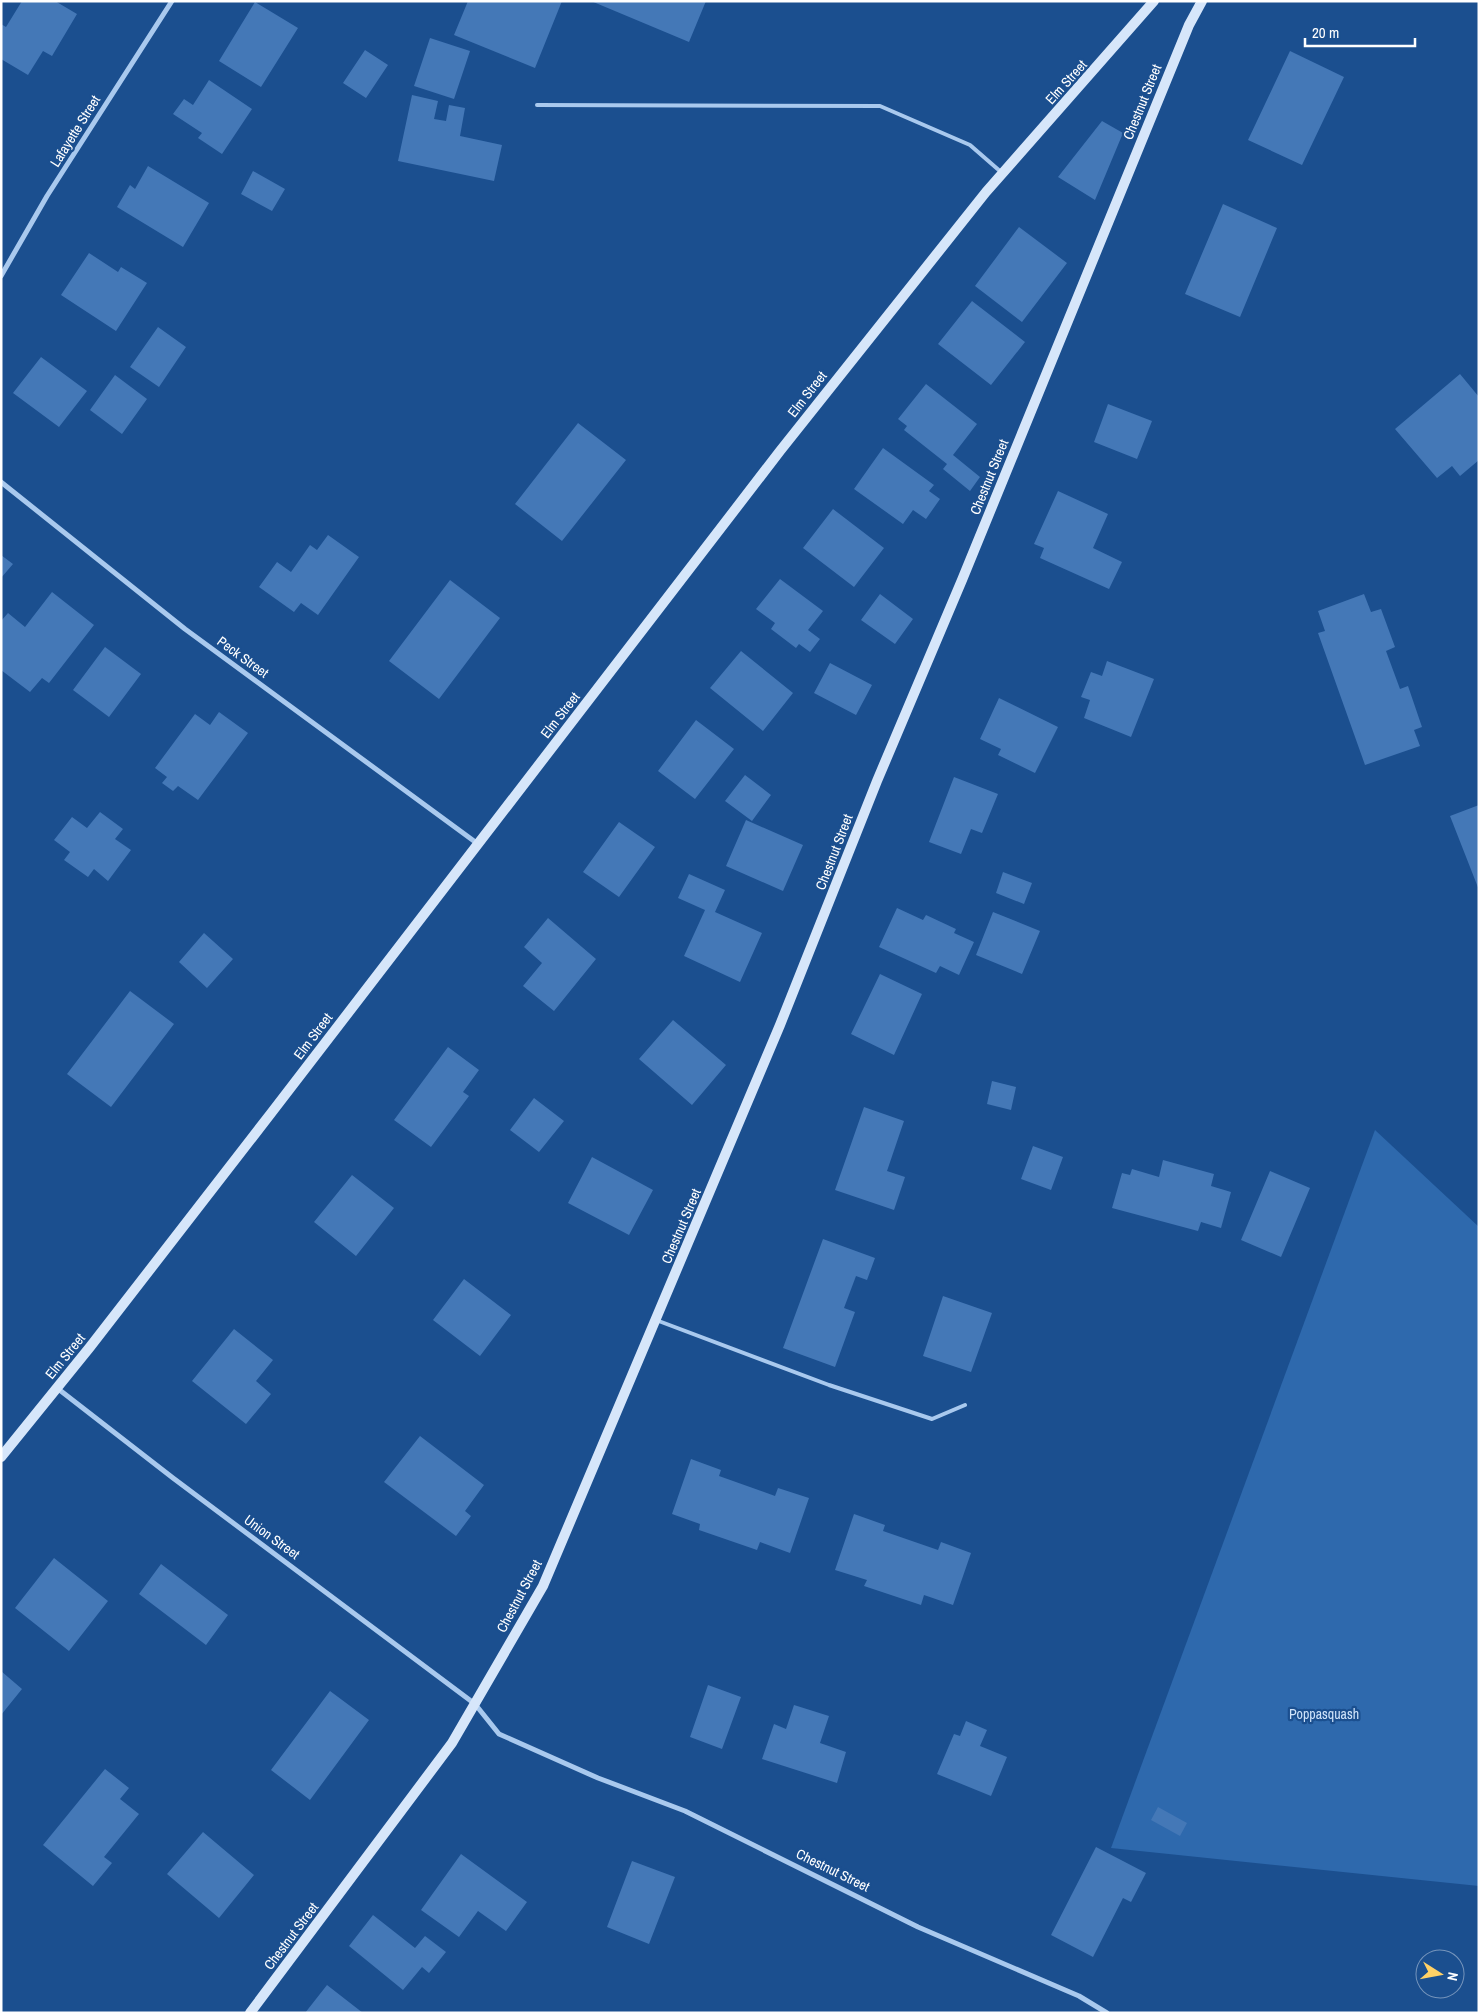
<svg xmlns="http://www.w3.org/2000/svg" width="1480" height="2014" font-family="'Archivo Narrow',sans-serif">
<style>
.green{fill:#2e69ad}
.building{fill:#4478b7}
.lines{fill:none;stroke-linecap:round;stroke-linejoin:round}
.lane{stroke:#a9c9ee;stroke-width:4}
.street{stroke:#a9c9ee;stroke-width:5}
.secondary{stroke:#d6e6fa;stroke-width:10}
.labels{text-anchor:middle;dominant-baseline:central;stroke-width:4.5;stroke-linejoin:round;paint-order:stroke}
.street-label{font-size:14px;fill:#fff;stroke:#1b4f8f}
.park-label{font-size:14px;fill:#cfe3fa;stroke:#1b4f8f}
</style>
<rect width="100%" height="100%" fill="#1b4f8f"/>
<path class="green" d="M1375,1130L1479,1227V1886L1111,1848Z"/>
<path class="building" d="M22,1H55L77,14L52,56L43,51L28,75L1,59V24L6,27Z
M468,1H562L535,68L454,35Z
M591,1H706L689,42Z
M255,2L298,28L261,87L219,61Z
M430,38L470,51L454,99L414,86Z
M365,50L388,65L366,98L343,83Z
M1290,51L1344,77L1302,165L1248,140Z
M209,80L252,109L222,154L198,138L202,133L173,114L184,99L193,105Z
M412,95L438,101L434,119L446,121L449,105L465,108L460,136L502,145L494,181L398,161Z
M1102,121L1123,133L1095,200L1058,177Z
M148,166L209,203L183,247L117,207L130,185L135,189Z
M253,171L285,189L272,211L241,194Z
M1223,204L1277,228L1240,317L1185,294Z
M1019,227L1067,263L1022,322L975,286Z
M89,253L118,272L121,267L147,283L116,331L61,295Z
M972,301L1025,342L991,385L938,344Z
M158,327L186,347L159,387L130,367Z
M41,357L87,391L59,427L13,393Z
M1460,374L1479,397V460L1460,476L1452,466L1437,478L1395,429Z
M115,375L147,399L122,434L90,410Z
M926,384L977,424L953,455L980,477L970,491L943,469L947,464L904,430L907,426L898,419Z
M1108,404L1152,421L1137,459L1094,442Z
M578,423L626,460L562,541L515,504Z
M883,448L934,485L929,491L940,499L926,519L913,510L903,524L854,489Z
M1058,491L1108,514L1093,548L1122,562L1109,589L1040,558L1044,548L1034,544Z
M833,509L884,548L854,587L803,548Z
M328,535L359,557L318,615L301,603L294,612L259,587L277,562L291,572L310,545L317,550Z
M1,555L13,564L1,578Z
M780,579L823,611L808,630L820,639L810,652L799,644L796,648L771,629L775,623L756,609Z
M450,580L500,618L439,699L389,661Z
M52,592L94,625L49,683L42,678L30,692L1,670V621L8,613L25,627Z
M880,594L913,619L895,644L861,620Z
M1364,594L1371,612L1381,609L1395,647L1386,651L1400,689L1408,686L1422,727L1414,730L1420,746L1365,765L1318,633L1325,631L1318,611Z
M105,647L141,674L109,717L73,690Z
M741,651L793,693L763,731L710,688Z
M1107,661L1154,679L1131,737L1084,718L1090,700L1081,697L1091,672L1102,676Z
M830,663L872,685L856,715L814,693Z
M999,698L1058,727L1035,773L998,755L1001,749L980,739Z
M219,712L248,733L198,800L178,786L173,791L162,783L167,777L155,768L195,714L210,725Z
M696,720L734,749L695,799L658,771Z
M745,775L771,795L752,821L725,801Z
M954,777L998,794L982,833L971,829L961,854L929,842Z
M1479,805V890L1450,816Z
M100,812L123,829L115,839L131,850L108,881L94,869L88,877L64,860L70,852L54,840L72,817L87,828Z
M746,820L803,845L783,891L726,866Z
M619,822L655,847L619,897L583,872Z
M1003,872L1032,883L1024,904L996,893Z
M689,874L725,890L715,912L762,933L740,982L684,956L705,910L678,898Z
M897,908L923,920L926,915L956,929L954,933L974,942L959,975L940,966L936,973L879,947Z
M993,912L1040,931L1022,974L976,955Z
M548,918L596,959L554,1011L523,986L542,963L524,947Z
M204,933L233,959L207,988L179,962Z
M880,974L922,994L894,1055L851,1034Z
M130,991L174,1024L111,1107L67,1074Z
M673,1020L726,1065L692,1105L639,1059Z
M448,1047L479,1070L463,1092L469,1096L431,1147L394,1120Z
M992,1081L1016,1087L1011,1110L987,1104Z
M534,1098L564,1121L539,1152L510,1130Z
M864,1107L904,1121L887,1171L905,1177L894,1210L835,1190Z
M1033,1146L1063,1157L1051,1190L1021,1179Z
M592,1157L653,1190L629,1235L568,1203Z
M1163,1160L1214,1174L1211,1186L1231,1192L1221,1228L1201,1222L1198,1231L1112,1208L1122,1173L1130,1175L1132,1169L1159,1177Z
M1270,1171L1310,1188L1281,1257L1241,1240Z
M352,1175L394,1208L356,1256L314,1222Z
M823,1239L875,1258L867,1280L856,1276L844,1308L855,1312L835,1367L783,1348Z
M464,1279L511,1315L480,1356L433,1320Z
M943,1296L992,1313L971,1372L923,1356Z
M234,1329L273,1360L256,1381L271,1394L246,1424L192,1381Z
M420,1436L484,1485L465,1511L471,1516L456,1536L384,1482Z
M691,1459L721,1470L719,1476L775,1496L778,1488L809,1498L790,1553L760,1542L757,1550L699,1530L700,1524L672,1514Z
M854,1514L885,1525L883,1531L938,1550L941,1542L971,1553L953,1605L924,1595L921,1605L864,1586L867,1580L835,1570Z
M54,1558L108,1601L69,1651L15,1608Z
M161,1564L228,1615L206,1645L139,1594Z
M1,1671L22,1689L1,1715Z
M708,1685L741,1697L722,1749L690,1737Z
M330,1691L369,1720L310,1800L271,1770Z
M794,1705L829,1716L820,1743L846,1752L837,1783L762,1759L774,1724L786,1729Z
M966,1721L987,1730L980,1746L1007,1757L991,1796L937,1774L954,1734L960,1736Z
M105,1769L129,1788L120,1799L139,1814L104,1857L112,1863L93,1886L43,1845Z
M1158,1807L1187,1823L1180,1836L1151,1820Z
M203,1832L254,1875L219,1918L167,1874Z
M1096,1847L1146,1873L1131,1902L1123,1898L1093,1957L1051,1935Z
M461,1854L527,1902L506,1931L478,1911L459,1937L421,1910Z
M632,1861L675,1877L649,1944L607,1927Z
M373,1915L415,1948L425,1936L446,1952L429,1973L422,1967L403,1990L349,1946Z
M327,1985L363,2013H305Z"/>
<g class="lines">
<path class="lane" d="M537,105L880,106L970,145L1001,172
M656,1320L829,1385L932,1419L965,1405"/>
<path class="street" d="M1,276L47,196L172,1
M1,482L185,629L478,844
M57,1388L173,1478L475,1704L499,1734L598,1778L685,1811L918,1927L1079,1996L1107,2013"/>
<path class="secondary" d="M1,1457L90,1347L272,1112L780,451L986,192L1154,1
M250,2013L452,1743L543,1586L780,1025L877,781L962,580L1189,25L1202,1"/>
</g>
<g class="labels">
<g class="street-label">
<text transform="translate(1066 82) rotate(-48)">Elm Street</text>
<text transform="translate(1142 102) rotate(-68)">Chestnut Street</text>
<text transform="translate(75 131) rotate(-58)">Lafayette Street</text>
<text transform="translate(807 394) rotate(-52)">Elm Street</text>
<text transform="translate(989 477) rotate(-68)">Chestnut Street</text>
<text transform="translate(243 657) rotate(36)">Peck Street</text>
<text transform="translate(560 715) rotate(-52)">Elm Street</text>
<text transform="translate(834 852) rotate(-69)">Chestnut Street</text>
<text transform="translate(313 1036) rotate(-53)">Elm Street</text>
<text transform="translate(681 1226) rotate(-67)">Chestnut Street</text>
<text transform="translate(65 1356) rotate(-51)">Elm Street</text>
<text transform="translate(272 1537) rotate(36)">Union Street</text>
<text transform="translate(519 1596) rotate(-62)">Chestnut Street</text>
<text transform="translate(833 1870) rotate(26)">Chestnut Street</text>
<text transform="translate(291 1936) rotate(-53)">Chestnut Street</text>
</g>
<g class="park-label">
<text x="1324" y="1714">Poppasquash</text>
</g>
</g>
<rect width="1480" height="2014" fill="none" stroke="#ffffff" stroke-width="5"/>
<g transform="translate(1440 1974) rotate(101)"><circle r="24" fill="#1b4f8f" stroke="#7695bc"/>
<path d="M0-4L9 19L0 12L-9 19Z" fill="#ffd166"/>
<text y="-8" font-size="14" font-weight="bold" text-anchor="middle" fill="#ffffff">N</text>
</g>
<path d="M1305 38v8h110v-8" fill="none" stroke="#ffffff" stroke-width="2.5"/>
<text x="1312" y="38" font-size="15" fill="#ffffff" stroke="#1b4f8f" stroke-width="4" paint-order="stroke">20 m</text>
</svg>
